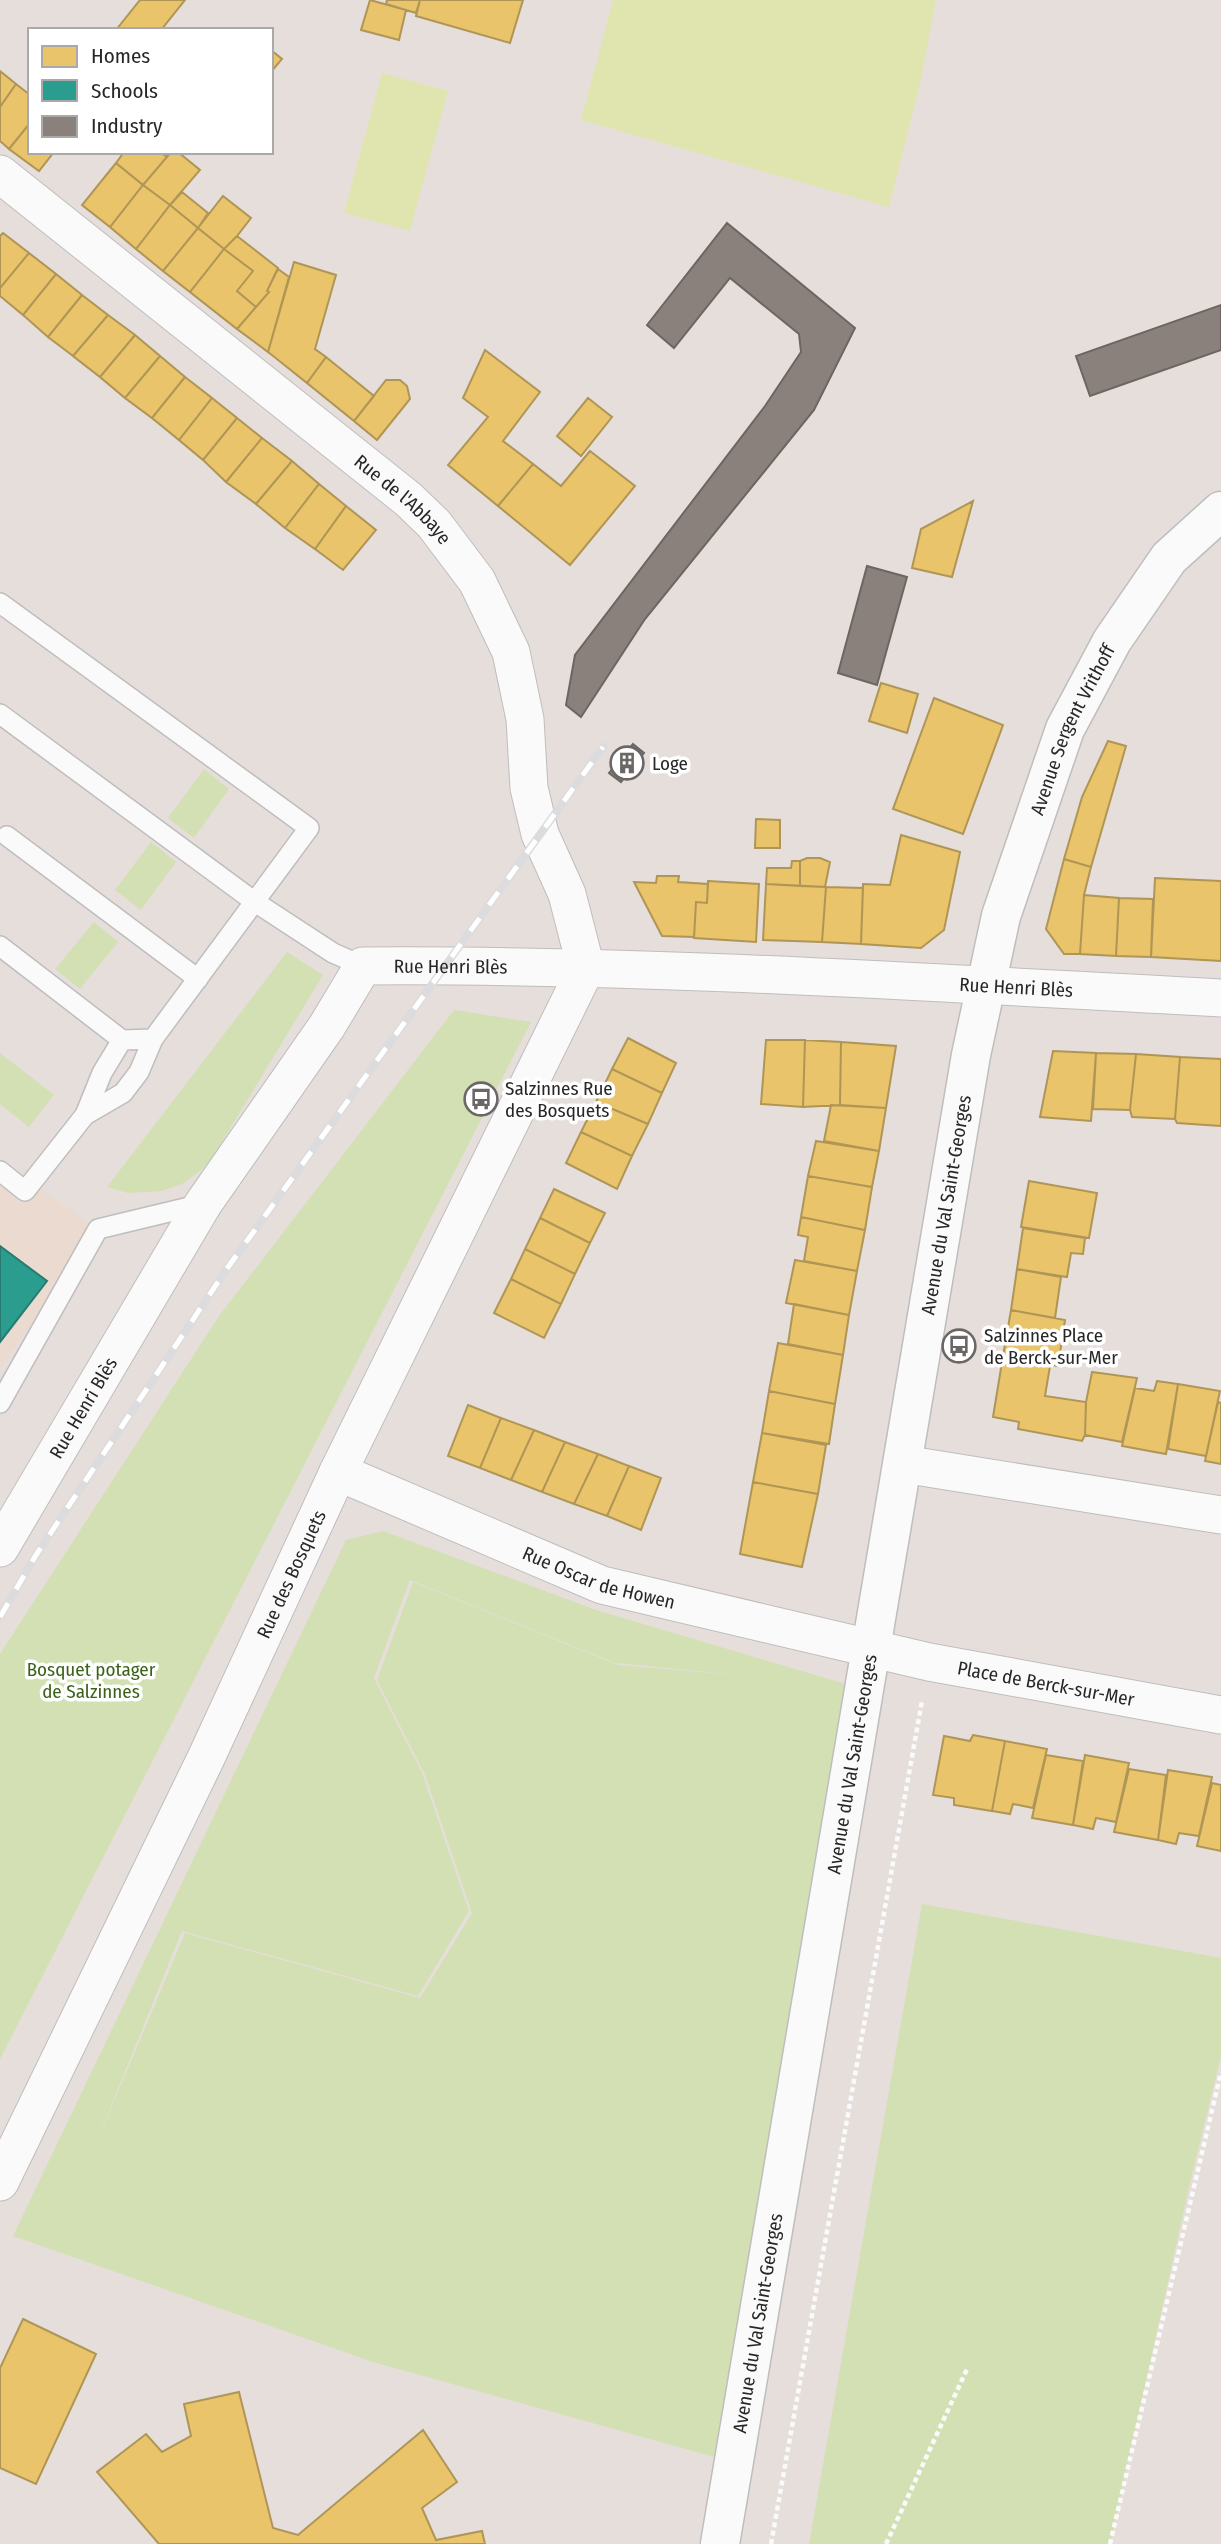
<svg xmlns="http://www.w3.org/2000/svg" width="1221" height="2544" font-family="'Fira Sans Condensed',sans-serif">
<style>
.education{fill:#eadacf}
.green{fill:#d3e0b3;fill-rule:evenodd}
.pitch{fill:#e0e5b0}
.homes{fill:#e9c46a;stroke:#af9556;stroke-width:2}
.schools{fill:#2a9d8f;stroke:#297a70;stroke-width:2}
.industry{fill:#8a817c;stroke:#6c6662;stroke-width:2}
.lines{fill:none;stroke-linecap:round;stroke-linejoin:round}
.service-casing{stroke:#bfbdbd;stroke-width:22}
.minor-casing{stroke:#bfbdbd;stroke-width:39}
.secondary-casing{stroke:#bfbdbd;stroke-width:41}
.path{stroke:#fbfafa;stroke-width:4.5;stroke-dasharray:5 3.5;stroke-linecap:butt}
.service{stroke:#fbfafa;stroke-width:19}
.minor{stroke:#fbfafa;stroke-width:37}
.secondary{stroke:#fbfafa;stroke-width:38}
.rail-casing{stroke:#dcdbdd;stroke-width:8}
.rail{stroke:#fff;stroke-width:5;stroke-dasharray:16;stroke-linecap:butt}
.labels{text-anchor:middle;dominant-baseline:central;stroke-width:7;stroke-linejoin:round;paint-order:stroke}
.street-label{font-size:19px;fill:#272727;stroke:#fff}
.poi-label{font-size:19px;fill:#272727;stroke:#fff;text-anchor:start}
.park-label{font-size:19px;fill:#3b6318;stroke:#fff}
</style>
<rect width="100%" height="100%" fill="#e6dedb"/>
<path class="education" d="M0,1161L98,1229L0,1368Z"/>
<path class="green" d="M204,769L229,789L194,838L168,818Z
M151,842L176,862L141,910L115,890Z
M94,922L118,942L80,989L55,969Z
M287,952L323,975L211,1160L200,1171L182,1184L162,1191L128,1193L107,1187Z
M454,1010L531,1022L0,2059V1654L219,1316Z
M0,1053L54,1095L29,1127L0,1104Z
M383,1531L596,1610L849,1685L718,2458L373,2362L13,2236L346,1540ZM410,1580L615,1663L749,1676L618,1665L413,1582L377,1680L425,1775L472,1913L420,1998L185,1933L93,2151L182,1931L418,1996L469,1911L422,1773L374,1678Z
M922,1904L1221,1958V2056L1189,2187L1110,2544H809Z"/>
<path class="pitch" d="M613,0H936L920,84L889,207L581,120Z
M382,73L448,91L410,231L344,213Z"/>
<path class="homes" d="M140,0H185L161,30H116Z
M370,0L406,10L399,40L361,30Z
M387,0H420L416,13L386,4Z
M420,0H523L510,43L416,16Z
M271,50L282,59L271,72Z
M0,71L16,84L0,107Z
M16,84L30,95V123L9,149L0,141V107Z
M30,123V152H54L39,171L9,149Z
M124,152H160L167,157L143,185L116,163Z
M171,152H178L200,170L170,205L143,185Z
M116,163L143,185L110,227L82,205Z
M143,185L170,205L136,249L110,227Z
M182,192L208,213L198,228L170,205Z
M223,196L251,218L237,236L224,249L198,228Z
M170,205L198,228L163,271L136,249Z
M198,228L224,249L190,292L163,271Z
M3,233L29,253L0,288V236Z
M237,236L278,268L267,291L269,292L256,307L237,291L253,271L224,249Z
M224,249L253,271L237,291L256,307L237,329L190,292Z
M29,253L56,274L23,315L0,296V288Z
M294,262L336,275L315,349L326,357L307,383L268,352Z
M278,269L289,277L268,352L237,329L269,292L267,291Z
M56,274L82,295L48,337L23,315Z
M82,295L108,315L73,356L48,337Z
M108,315L135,335L100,377L73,356Z
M135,335L160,356L125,398L100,377Z
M485,350L540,392L503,441L533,464L498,506L448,465L488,417L463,398Z
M160,356L185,377L152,418L125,398Z
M326,357L374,396L354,421L307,383Z
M185,377L212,398L179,440L152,418Z
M386,380H400L407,386L410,399L377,440L354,421Z
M212,398L237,418L203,460L179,440Z
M588,398L612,417L581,456L557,436Z
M237,418L262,438L226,482L203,460Z
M262,438L292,461L256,504L226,482Z
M590,451L635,486L570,565L498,506L533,464L561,486Z
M292,461L319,484L285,528L256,504Z
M319,484L346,506L315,549L285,528Z
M973,501L952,577L912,568L921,529Z
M346,506L376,530L343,570L315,549Z
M881,683L918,694L907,733L869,721Z
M934,698L1003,725L963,834L893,809Z
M1108,741L1126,746L1091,867L1064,859L1082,797Z
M756,819L780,820V848H755Z
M901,835L960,852L944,930L921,948L861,944L863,884L890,885Z
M807,858H820L830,862L825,887L800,886V861Z
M1064,859L1091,867L1084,895L1080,954H1064L1046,929Z
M792,861H800V886L766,884L767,868H791Z
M657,876H679L678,882L708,884L707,903L696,902L694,937L662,936L634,882L656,883Z
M1155,878L1221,881V961L1151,957Z
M708,881L759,884L756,942L694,938L696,902L707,903Z
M766,884L826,887L822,942L763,940Z
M826,887L863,888L861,944L822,942Z
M1084,895L1119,898L1116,956L1080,954Z
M1119,898L1153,899L1151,957L1116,956Z
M628,1038L676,1063L662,1093L612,1069Z
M766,1040H805L803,1107L761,1104Z
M805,1040L841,1042L840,1105L803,1107Z
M841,1042L896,1046L886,1108L840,1105Z
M1053,1051L1096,1053L1091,1121L1040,1117Z
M1096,1053L1136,1054L1130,1110L1093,1109Z
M1136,1054L1180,1057L1175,1119L1132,1117L1130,1110Z
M1180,1057L1221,1059V1126L1177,1123L1175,1119Z
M612,1069L662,1093L648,1124L596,1102Z
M596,1102L648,1124L632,1156L581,1132Z
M831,1105L886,1108L879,1151L824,1141Z
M581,1132L632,1156L617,1189L566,1163Z
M816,1141L879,1151L872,1187L808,1176Z
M808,1176L872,1187L865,1230L801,1217Z
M1029,1181L1097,1193L1089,1238L1021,1227Z
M554,1189L605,1213L590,1243L540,1218Z
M801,1217L865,1230L857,1271L804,1261L808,1237L798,1235Z
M540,1218L590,1243L575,1274L525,1249Z
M1023,1228L1085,1238L1083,1254L1071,1253L1067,1277L1017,1269Z
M525,1249L575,1274L561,1304L511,1279Z
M795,1260L857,1271L849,1315L786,1303Z
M1017,1269L1061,1277L1055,1318L1011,1310Z
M511,1279L561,1304L544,1338L494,1313Z
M794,1304L849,1315L843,1355L788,1344Z
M1011,1310L1065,1320L1058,1366L1003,1356Z
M778,1343L843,1355L835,1404L769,1391Z
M1003,1356L1050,1366L1045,1396L1086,1402L1085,1435L1082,1441L1018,1429L1019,1422L993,1417Z
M1092,1372L1137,1378L1122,1442L1085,1435L1086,1402Z
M1157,1381L1178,1384L1166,1454L1122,1446L1135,1388L1154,1391Z
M1178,1384L1220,1391L1206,1456L1168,1449Z
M769,1391L835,1404L829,1444L762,1433Z
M1218,1402L1221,1403V1464L1205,1461Z
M468,1405L501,1418L480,1468L448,1456Z
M501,1418L534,1430L511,1480L480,1468Z
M534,1430L565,1442L542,1492L511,1480Z
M762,1433L826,1445L818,1494L753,1482Z
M565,1442L598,1454L574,1504L542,1492Z
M598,1454L629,1466L607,1516L574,1504Z
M629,1466L661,1478L641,1530L607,1516Z
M753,1482L818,1494L802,1567L740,1554Z
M973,1735L1005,1741L992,1811L954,1805V1798L933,1795L944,1736L970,1741Z
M1005,1741L1047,1749L1033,1808L1013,1804L1010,1814L992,1811Z
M1046,1755L1083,1761L1073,1825L1032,1818Z
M1085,1755L1129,1763L1116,1822L1096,1818L1093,1829L1073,1825Z
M1129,1769L1166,1775L1158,1840L1114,1832Z
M1168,1770L1212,1777L1199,1836L1179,1833L1176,1844L1158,1840Z
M1212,1783L1221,1785V1851L1197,1846Z
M23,2319L96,2354L36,2484L0,2468V2368Z
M239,2392L273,2528L298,2535L423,2430L457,2482L422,2508L436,2540L482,2531L485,2544H159L97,2472L146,2434L162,2452L191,2436L184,2404Z"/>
<path class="schools" d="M0,1246L47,1281L0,1342Z"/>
<path class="industry" d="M727,223L855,328L814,410L645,619L581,717L566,705L575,655L765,406L801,352L799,334L730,278L674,348L647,325Z
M1221,305V350L1090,396L1076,356Z
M867,566L907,577L877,685L838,673Z
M633,744L644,753L621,782L609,773Z"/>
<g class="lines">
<defs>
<path id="service" d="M0,603L309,828L153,1039L139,1072L123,1093L85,1115
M0,714L255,902L333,953L363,966
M7,836L198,979
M0,946L122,1040
M0,1171L25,1191L85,1115L102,1073L122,1040L153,1039
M0,1403L98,1229L202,1204"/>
<g id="minor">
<path id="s1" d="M0,174L408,499L434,524L477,581L511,652L525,719L529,788L540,834L567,894L586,968"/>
<path d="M903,1464L1221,1515"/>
<path id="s2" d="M338,1472L602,1585L929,1662L1221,1715"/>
<path id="s3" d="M0,1548L203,1204L327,1026L363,966C649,964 935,983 1221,998"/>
<path id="s4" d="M0,2182L206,1758L338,1472L586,968"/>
</g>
<g id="secondary">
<path id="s5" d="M720,2544L971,1055L1001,916L1065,729L1112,641L1169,558L1221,511"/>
</g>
</defs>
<use href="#service" class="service-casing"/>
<use href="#minor" class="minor-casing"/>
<use href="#secondary" class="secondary-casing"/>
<path class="path" d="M771,2544L922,1701
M886,2544L968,2367
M1110,2544L1221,2072"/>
<use href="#service" class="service"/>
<use href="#minor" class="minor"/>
<use href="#secondary" class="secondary"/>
<defs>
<path id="rail" d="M0,1617L36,1555L226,1270L603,747"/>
</defs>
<use href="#rail" class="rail-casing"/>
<use href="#rail" class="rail"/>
</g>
<defs>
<symbol id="building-ring" viewBox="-11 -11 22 22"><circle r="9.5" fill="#fff" stroke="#6a6766" stroke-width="1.5"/><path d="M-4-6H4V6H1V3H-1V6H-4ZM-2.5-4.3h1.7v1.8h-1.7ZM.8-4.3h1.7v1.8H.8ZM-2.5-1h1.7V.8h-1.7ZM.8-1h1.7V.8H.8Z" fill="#6a6766"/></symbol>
<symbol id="bus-ring" viewBox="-11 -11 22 22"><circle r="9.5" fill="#fff" stroke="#6a6766" stroke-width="1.5"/><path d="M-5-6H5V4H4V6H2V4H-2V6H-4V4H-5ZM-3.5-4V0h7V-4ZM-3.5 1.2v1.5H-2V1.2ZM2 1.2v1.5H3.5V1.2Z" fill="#6a6766"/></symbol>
</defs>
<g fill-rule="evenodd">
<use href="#building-ring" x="608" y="744" width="38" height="38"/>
<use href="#bus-ring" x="462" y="1080" width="38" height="38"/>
<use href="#bus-ring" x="940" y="1327" width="38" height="38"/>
</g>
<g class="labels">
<g class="street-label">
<text stroke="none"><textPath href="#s1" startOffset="518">Rue de l'Abbaye</textPath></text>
<text stroke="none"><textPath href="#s5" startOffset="1852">Avenue Sergent Vrithoff</textPath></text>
<text stroke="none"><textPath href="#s3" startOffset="774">Rue Henri Blès</textPath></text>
<text stroke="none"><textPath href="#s3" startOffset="1340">Rue Henri Blès</textPath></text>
<text stroke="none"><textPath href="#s5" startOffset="1358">Avenue du Val Saint-Georges</textPath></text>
<text stroke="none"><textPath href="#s3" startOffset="163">Rue Henri Blès</textPath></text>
<text stroke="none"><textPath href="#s4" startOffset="674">Rue des Bosquets</textPath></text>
<text stroke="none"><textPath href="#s2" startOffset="282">Rue Oscar de Howen</textPath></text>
<text stroke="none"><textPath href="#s2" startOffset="742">Place de Berck-sur-Mer</textPath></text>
<text stroke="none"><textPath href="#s5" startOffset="791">Avenue du Val Saint-Georges</textPath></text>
<text stroke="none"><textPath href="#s5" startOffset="224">Avenue du Val Saint-Georges</textPath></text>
</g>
<g class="poi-label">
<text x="652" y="763">Loge</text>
<text x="505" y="1088">Salzinnes Rue<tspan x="505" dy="22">des Bosquets</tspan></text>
<text x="984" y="1335">Salzinnes Place<tspan x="984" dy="22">de Berck-sur-Mer</tspan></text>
</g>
<g class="park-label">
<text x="91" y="1669">Bosquet potager<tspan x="91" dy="22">de Salzinnes</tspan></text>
</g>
</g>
<rect x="28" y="28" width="245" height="126" fill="#ffffff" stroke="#a9a9a9" stroke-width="2"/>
<rect x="42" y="46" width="35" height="21" fill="#e9c46a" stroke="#a9a9a9" stroke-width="2"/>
<text x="91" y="63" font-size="21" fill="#272727">Homes</text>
<rect x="42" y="80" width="35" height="21" fill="#2a9d8f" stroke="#a9a9a9" stroke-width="2"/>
<text x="91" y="98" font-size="21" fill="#272727">Schools</text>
<rect x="42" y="116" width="35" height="21" fill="#8a817c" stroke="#a9a9a9" stroke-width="2"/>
<text x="91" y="133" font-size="21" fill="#272727">Industry</text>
</svg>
